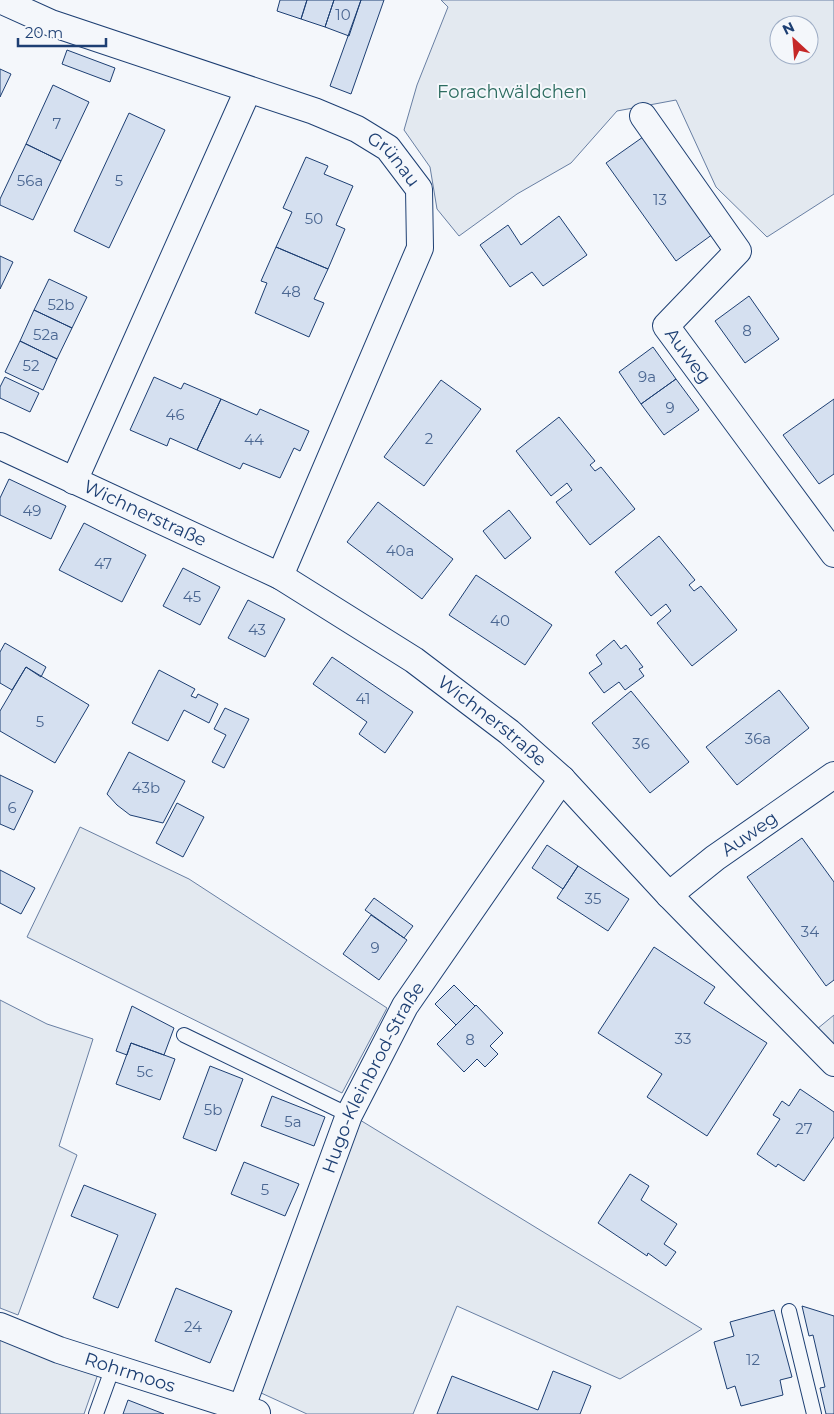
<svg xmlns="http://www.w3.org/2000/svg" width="834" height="1414" font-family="Montserrat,sans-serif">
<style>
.green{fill:#e3e9f0;stroke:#687fa3;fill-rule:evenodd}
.building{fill:#d5e0f0;stroke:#1d3f73}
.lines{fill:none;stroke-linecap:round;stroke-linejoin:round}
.lane-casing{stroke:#1d3f73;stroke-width:16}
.street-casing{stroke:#1d3f73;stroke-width:28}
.lane{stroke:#f4f7fb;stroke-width:14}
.street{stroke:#f4f7fb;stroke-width:26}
.labels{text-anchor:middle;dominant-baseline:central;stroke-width:4;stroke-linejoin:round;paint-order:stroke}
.number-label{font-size:15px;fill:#4b6792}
.park-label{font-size:18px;fill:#2c6c60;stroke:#f4f7fb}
.street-label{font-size:18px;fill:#1d3f73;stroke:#f4f7fb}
</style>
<rect width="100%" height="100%" fill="#f4f7fb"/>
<path class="green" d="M441,0H834V194L767,237L716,187L676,100L617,111L571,163L517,194L459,236L437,209L430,167L404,130L417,85L448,7ZM779,25H809V55H779Z
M80,827L189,879L387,1008L342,1093L27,937Z
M0,1000L47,1024L93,1039L59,1146L77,1155L18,1315L0,1308Z
M834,1015V1044L817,1029Z
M360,1120L702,1329L620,1379L457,1306L413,1414H307L259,1392Z
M0,1337L99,1371L84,1414H0Z"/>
<path class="building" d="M280,0H307L301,19L277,11Z
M307,0H334L325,27L301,19Z
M334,0H361L349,36L325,27Z
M361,0H384L351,94L330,86Z
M67,50L115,68L110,82L62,64Z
M0,69L11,74L0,97Z
M53,85L89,102L61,161L26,144Z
M129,113L165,130L109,248L74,231Z
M643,137L713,234L676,261L606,163Z
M26,144L61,161L33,220L0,205V199Z
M306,157L328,166L324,174L353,186L336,225L345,229L328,269L276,247L292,212L283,208Z
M559,216L587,255L543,286L532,272L510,287L480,245L508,225L521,245Z
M276,247L328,269L314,299L324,303L309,337L255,313L267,283L261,281Z
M0,256L13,262L0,289Z
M49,279L87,297L72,328L34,310Z
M749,296L779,339L745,363L715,321Z
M34,310L72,328L57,359L20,341Z
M20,341L57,359L43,390L5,372Z
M653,347L676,379L641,404L619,372Z
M5,377L39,393L30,412L0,398V387Z
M154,377L181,389L184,383L221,399L197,450L170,438L167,446L130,430Z
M676,379L699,410L664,435L641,404Z
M441,380L481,409L424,486L384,457Z
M221,399L257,415L260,409L309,431L300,451L294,448L280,478L243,463L240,469L197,450Z
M834,399V474L819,484L783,435Z
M559,417L595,461L590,465L595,471L601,467L635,509L590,545L556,502L572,490L567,483L551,496L516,451Z
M9,479L66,506L51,539L0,515V498Z
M378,502L453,559L422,599L347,542Z
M509,510L531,538L505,559L483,531Z
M84,523L146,555L122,602L59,570Z
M659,536L695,580L689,585L694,591L701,586L737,630L692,666L657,623L671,611L666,604L651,616L615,572Z
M183,568L220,587L200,625L163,606Z
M476,575L552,625L525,665L449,615Z
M248,600L285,619L265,657L228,638Z
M614,640L621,649L626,645L643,667L639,669L644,676L625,690L619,682L604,693L589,673L602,664L596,655Z
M5,643L46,667L41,677L26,667L12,690L0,683V652Z
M332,657L413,712L385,753L359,734L367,722L313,684Z
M26,667L89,705L55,763L0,731V711Z
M159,670L195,689L191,696L196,698L198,694L218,704L209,723L184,710L168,741L132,723Z
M779,690L809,728L737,785L706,747Z
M631,691L689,762L650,793L592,723Z
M225,708L249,719L224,768L212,762L226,735L214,729Z
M129,752L185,781L163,823L130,815L117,805L107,794Z
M0,775L33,791L14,830L0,824Z
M177,803L204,817L183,857L156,843Z
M802,838L834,882V980L826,986L747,877Z
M547,845L578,866L563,889L532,868Z
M578,866L629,899L608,931L557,898Z
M0,870L35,888L21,914L0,903Z
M374,898L413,926L404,938L365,910Z
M371,915L407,940L379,980L343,954Z
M654,947L715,987L704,1003L767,1043L707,1136L647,1097L662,1074L598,1033Z
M454,985L475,1006L456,1025L435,1004Z
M476,1005L503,1033L490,1046L498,1054L485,1067L477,1059L464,1072L437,1044Z
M132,1006L174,1028L164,1055L131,1043L127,1055L116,1051Z
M131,1043L175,1059L160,1100L116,1084Z
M210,1066L243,1079L216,1151L183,1138Z
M800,1089L834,1112V1137L804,1181L778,1164L776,1167L757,1154L780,1119L773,1115L782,1101L789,1106Z
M272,1096L325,1117L314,1146L261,1126Z
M244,1162L299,1184L285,1216L231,1194Z
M630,1174L649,1186L641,1200L677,1224L664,1244L676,1252L666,1266L648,1253L647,1256L598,1223Z
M84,1185L156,1214L118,1308L93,1298L118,1235L71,1216Z
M176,1288L232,1311L210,1363L155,1341Z
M802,1306L834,1316V1414H826L820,1388L825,1387L813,1335L809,1336Z
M774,1310L792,1377L780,1380L783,1395L741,1406L735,1386L727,1389L714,1342L734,1336L730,1322Z
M553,1371L591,1386L580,1414H437L452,1376L538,1410Z
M128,1400L164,1414H123Z"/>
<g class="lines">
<defs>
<path id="lane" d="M184,1035L349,1115
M789,1311L814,1414
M96,1414L113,1367"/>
<g id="street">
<path id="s1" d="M0,0L51,23L314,111L357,129L388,148L419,189L420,248L280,576"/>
<path id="s2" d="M643,116L738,251L666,326L834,554"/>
<path id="s3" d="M0,446L280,576L414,660L509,732L562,779L669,895L834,1063"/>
<path d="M74,481L248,90"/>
<path id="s4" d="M669,895L715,858L834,775"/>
<path id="s5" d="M0,1326L59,1350L257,1413"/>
<path id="s6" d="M242,1407L349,1115L405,1006L562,779"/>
</g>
</defs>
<use href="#lane" class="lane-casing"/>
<use href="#street" class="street-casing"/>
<use href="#lane" class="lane"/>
<use href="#street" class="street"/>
</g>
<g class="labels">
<g class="number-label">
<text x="343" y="14">10</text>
<text x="57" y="123">7</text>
<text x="30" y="180">56a</text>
<text x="119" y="180">5</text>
<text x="660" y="199">13</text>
<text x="314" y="218">50</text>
<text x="291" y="291">48</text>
<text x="61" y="304">52b</text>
<text x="747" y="330">8</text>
<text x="46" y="334">52a</text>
<text x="31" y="365">52</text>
<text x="647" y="376">9a</text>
<text x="670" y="407">9</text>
<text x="175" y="414">46</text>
<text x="429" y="438">2</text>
<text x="254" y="439">44</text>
<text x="32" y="510">49</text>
<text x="400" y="550">40a</text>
<text x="103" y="563">47</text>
<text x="192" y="596">45</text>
<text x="500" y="620">40</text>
<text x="257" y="629">43</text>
<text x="363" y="698">41</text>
<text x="40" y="721">5</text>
<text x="758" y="738">36a</text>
<text x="641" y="743">36</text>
<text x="146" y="787">43b</text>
<text x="12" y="807">6</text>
<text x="593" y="898">35</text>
<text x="810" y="931">34</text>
<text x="375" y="947">9</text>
<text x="683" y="1038">33</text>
<text x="470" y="1039">8</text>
<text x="145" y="1071">5c</text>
<text x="213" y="1109">5b</text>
<text x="293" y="1121">5a</text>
<text x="804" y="1128">27</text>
<text x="265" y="1189">5</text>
<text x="193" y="1326">24</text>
<text x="753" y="1359">12</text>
</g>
<g class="park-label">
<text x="512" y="92">Forachwäldchen</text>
</g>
<g class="street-label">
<text stroke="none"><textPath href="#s1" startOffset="428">Grünau</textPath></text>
<text stroke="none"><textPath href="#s2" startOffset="306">Auweg</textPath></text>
<text stroke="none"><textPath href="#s3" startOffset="160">Wichnerstraße</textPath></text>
<text stroke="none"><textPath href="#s3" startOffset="566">Wichnerstraße</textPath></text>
<text stroke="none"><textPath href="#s4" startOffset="101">Auweg</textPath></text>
<text stroke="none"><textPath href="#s6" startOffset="355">Hugo-Kleinbrod-Straße</textPath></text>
<text stroke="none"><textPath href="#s5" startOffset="138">Rohrmoos</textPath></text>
</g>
</g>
<g transform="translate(794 40) rotate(334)"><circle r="24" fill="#f4f7fb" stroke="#9eadc5"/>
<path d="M0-4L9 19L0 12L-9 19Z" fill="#c62828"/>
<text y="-8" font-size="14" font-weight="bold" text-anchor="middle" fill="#1d3f73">N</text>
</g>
<path d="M18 38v8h88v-8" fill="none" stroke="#1d3f73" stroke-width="2.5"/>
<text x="25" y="38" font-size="15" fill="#1d3f73" stroke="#f4f7fb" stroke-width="4" paint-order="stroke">20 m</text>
</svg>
